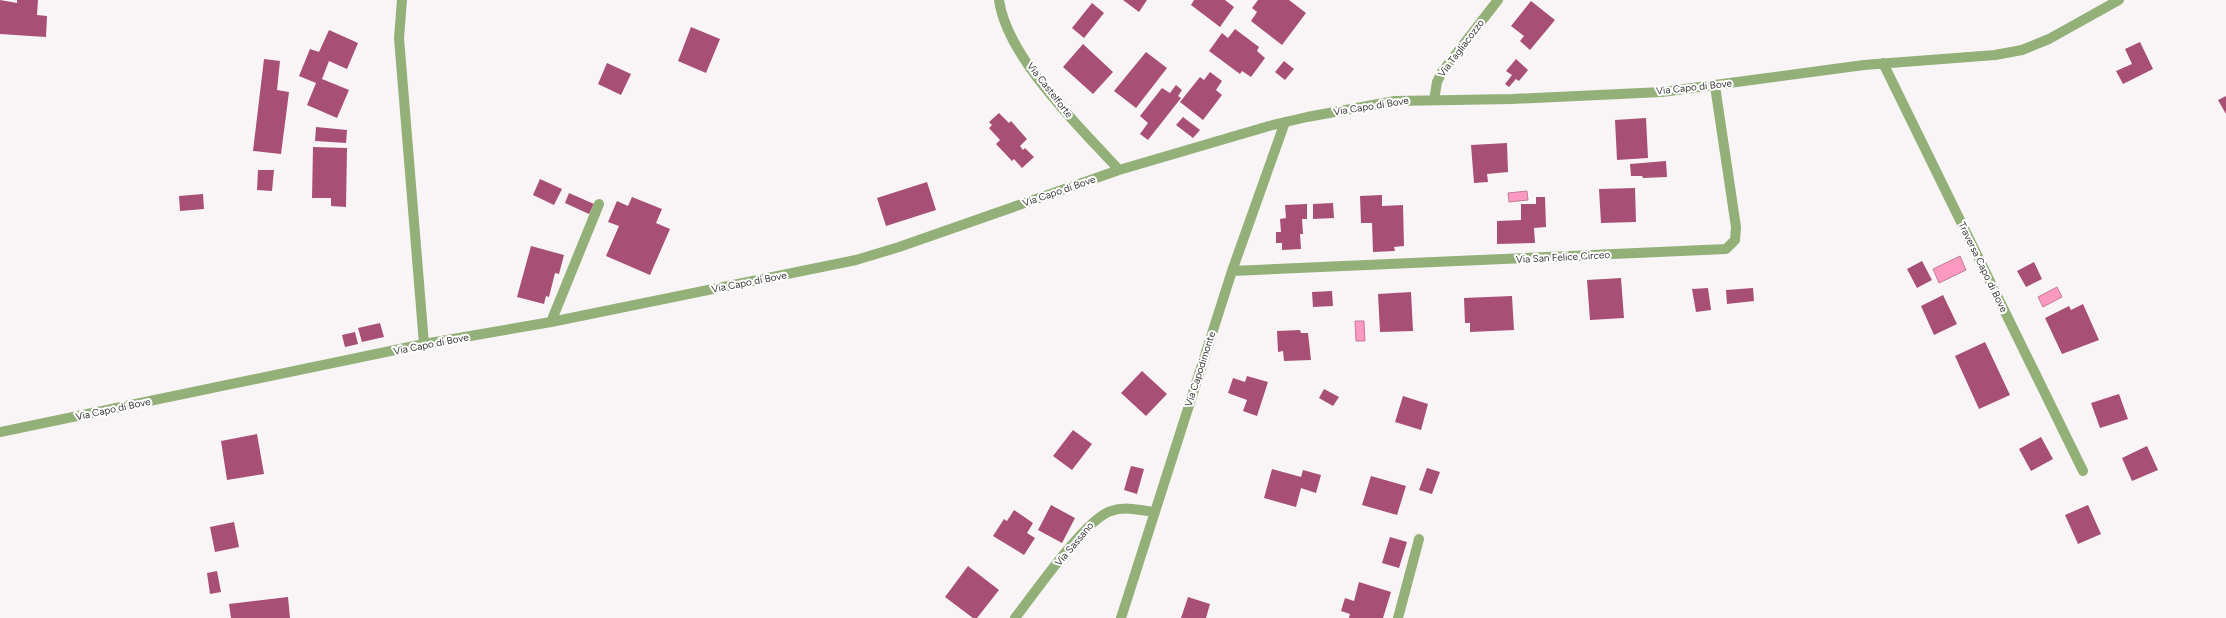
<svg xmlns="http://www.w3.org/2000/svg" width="2226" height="618" font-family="Figtree,sans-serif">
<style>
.water{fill:#fb99c0;stroke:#c17c97}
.building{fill:#a84f75}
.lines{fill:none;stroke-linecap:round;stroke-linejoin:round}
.street{stroke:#93b079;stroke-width:10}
.labels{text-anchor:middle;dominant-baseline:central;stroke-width:4;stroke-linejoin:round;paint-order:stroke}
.street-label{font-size:10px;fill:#393838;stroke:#fff}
</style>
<rect width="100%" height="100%" fill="#f9f5f6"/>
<path class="water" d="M1527,191L1528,200L1509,202L1508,193Z
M1960,256L1966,270L1939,283L1933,269Z
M2057,287L2062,297L2043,307L2038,297Z
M1355,321H1364L1365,341H1356Z"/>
<path class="building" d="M0,0L17,3V0H38L37,15L47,16L46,37L0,34Z
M1123,0H1147L1139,12Z
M1194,0H1225L1234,7L1220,27L1191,5Z
M1258,0H1289L1306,13L1282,45L1251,21L1257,12L1252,8Z
M1531,1L1555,20L1530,50L1520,41L1524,36L1511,26Z
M1092,3L1104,13L1084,38L1072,28Z
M691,27L720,39L706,73L678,61Z
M1235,29L1259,47L1257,51L1265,58L1251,77L1242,71L1240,74L1209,51L1222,33L1228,38Z
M329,30L358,43L347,69L329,61L322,79L349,90L337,118L307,105L316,83L299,76L310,49L319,52Z
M2140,42L2153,69L2123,84L2116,71L2132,64L2125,49Z
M1083,44L1113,72L1093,94L1063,67Z
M1146,52L1167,68L1136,108L1114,91Z
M264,59L280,61L277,90L289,92L281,154L253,151Z
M1516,59L1528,70L1519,81L1516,79L1509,87L1505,84L1512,75L1506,71Z
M1284,61L1294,69L1285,80L1275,72Z
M607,63L631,74L621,95L598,84Z
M1210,72L1222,81L1216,90L1222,95L1203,120L1180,102L1200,77L1204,80Z
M1176,85L1182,90L1178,96L1181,98L1148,140L1140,134L1148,123L1140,116L1162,88L1170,93Z
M2226,96V114L2218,100Z
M999,113L1009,123L1011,121L1027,139L1020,146L1023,150L1025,148L1034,157L1022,168L1014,159L1012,161L996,144L1000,140L989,128L992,125L989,122Z
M1183,117L1200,130L1193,138L1176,125Z
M1646,118L1648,158L1617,160L1615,120Z
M316,127L347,130L346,143L315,141Z
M1507,143L1508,172L1487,174L1488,182L1474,183L1471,145Z
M313,147L347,148L346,207L331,206V198H312Z
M1666,161L1667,177L1643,178L1642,176H1631L1630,164Z
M258,170H274L272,191L257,190Z
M540,179L562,189L554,205L533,195Z
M927,182L936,210L886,226L877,198Z
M1635,188L1636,222L1601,223L1599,189Z
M569,193L594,204L589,214L565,203Z
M203,194L204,209L180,211L179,196Z
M1382,195V206L1403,205L1404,246L1394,247L1395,251L1373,252L1372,223H1361L1360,196Z
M632,197L662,209L656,223L670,229L650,275L606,256L619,226L608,222L617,201L628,206Z
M1536,197H1545L1546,227L1534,228L1535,243L1497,244V221L1521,220V204H1536Z
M1333,203L1334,218L1313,219V204Z
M1307,204V219H1302L1303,234H1300L1301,249L1282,250V243H1276V232H1281L1280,219L1286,218L1285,205Z
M531,246L564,255L559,274L555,273L549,297L546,296L544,304L517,297Z
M1922,261L1932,280L1917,288L1907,269Z
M2034,262L2042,279L2026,287L2017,271Z
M1621,278L1624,318L1590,320L1587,280Z
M1708,288L1711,310L1696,312L1692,289Z
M1753,288L1754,301L1727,304L1726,290Z
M1332,291L1333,306L1313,307L1312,292Z
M1411,292L1413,331L1380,332L1378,294Z
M1943,295L1957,324L1934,335L1921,306Z
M1512,296L1514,330L1470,332V323H1465L1464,298Z
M2083,304L2099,340L2062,354L2045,318L2069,306L2071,310Z
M380,323L384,337L362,342L358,328Z
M1300,330L1301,333H1308L1311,360L1284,361L1283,351L1278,352L1277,331Z
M355,332L358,344L345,347L342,335Z
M1985,342L2010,395L1979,409L1955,356Z
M1142,371L1167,394L1146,416L1121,393Z
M1247,376L1268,382L1257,416L1243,411L1247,400L1228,393L1233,378L1245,382Z
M1324,389L1339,397L1333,406L1319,398Z
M2119,394L2128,419L2100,428L2091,403Z
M1403,396L1428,404L1421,430L1395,422Z
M1073,430L1092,444L1072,470L1053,456Z
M257,434L264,474L227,480L221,441Z
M2041,437L2053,459L2031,471L2019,449Z
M2147,446L2158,470L2132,481L2122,458Z
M1131,466L1144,469L1137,494L1124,490Z
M1427,468L1440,472L1432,494L1419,490Z
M1272,469L1301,477L1303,470L1321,475L1316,493L1301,488L1296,507L1264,498Z
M1371,476L1406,486L1397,515L1362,505Z
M1051,505L1075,518L1062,543L1038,530Z
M2088,505L2101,534L2078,544L2065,515Z
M1014,510L1033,523L1027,533L1035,538L1024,555L993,536L1004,519L1007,521Z
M234,522L239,547L215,552L210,527Z
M1390,537L1407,542L1399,568L1382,563Z
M968,566L999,590L977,618H973L945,597Z
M217,571L221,592L210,594L207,573Z
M1359,582L1391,592L1383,618H1349L1350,614L1341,611L1345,598L1354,601Z
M288,597L290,618H231L229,604Z
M1188,597L1210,604L1206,618H1181Z"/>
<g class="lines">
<path class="street" d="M402,0L399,38L424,344
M999,0C1007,58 1080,127 1119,170
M1883,63L2083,471
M1434,100L1437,82L1442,72L1498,0
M1232,271L1726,249L1735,240L1736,227L1715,86
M551,322L599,204
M0,432L424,344L551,322L856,260L899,247L1119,170L1269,126L1307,117L1395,101L1512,99L1662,92L1864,65L1995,55L2022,50L2049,39L2119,0
M1015,618C1034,594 1085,519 1111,511C1125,506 1140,510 1154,512
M1121,618L1232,271L1285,122
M1398,618L1419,539"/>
</g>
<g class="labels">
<g class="street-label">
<text transform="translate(1461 48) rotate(-53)">Via Tagliacozzo</text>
<text transform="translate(1694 87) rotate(-6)">Via Capo di Bove</text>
<text transform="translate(1050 90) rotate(52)">Via Castelforte</text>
<text transform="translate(1371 106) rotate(-9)">Via Capo di Bove</text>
<text transform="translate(1059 191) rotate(-19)">Via Capo di Bove</text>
<text transform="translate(1563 257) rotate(-3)">Via San Felice Circeo</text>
<text transform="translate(1983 267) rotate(64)">Traversa Capo di Bove</text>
<text transform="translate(749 282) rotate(-11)">Via Capo di Bove</text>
<text transform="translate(431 344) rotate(-11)">Via Capo di Bove</text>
<text transform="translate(1200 369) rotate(-72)">Via Capodimonte</text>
<text transform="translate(113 409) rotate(-12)">Via Capo di Bove</text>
<text transform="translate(1074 544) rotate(-50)">Via Sassano</text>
</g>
</g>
</svg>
